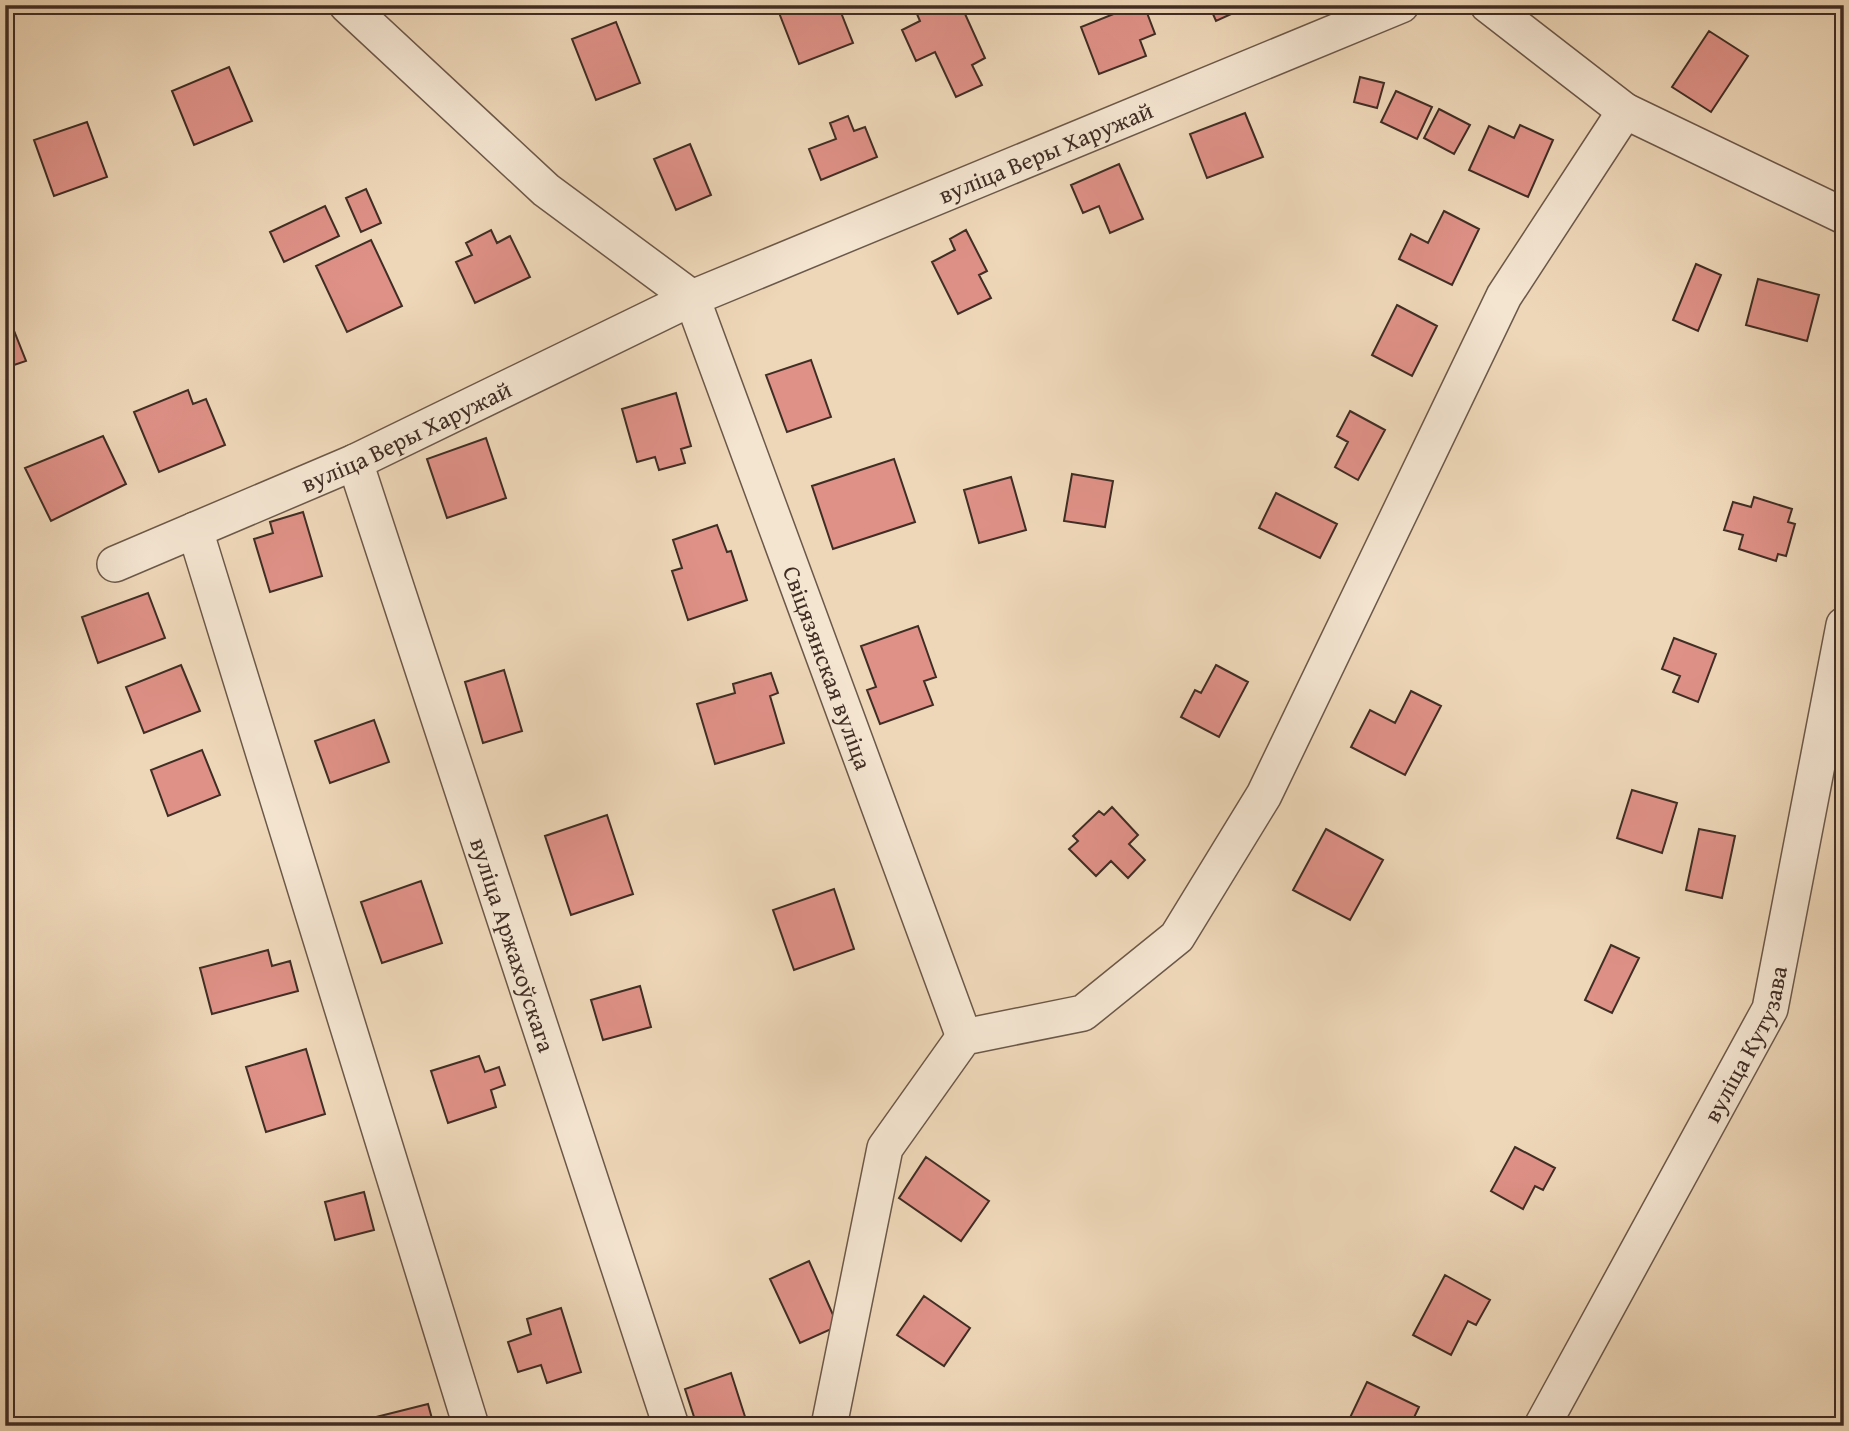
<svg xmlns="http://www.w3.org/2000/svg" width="1849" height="1431" font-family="'Gentium Book Plus',serif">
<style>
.building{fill:#df9187;stroke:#402d24;stroke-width:2}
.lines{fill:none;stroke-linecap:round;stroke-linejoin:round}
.minor-casing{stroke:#6c5849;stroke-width:38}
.minor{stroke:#f4e5d1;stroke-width:35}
.labels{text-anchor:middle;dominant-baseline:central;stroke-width:7;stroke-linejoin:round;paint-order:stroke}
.street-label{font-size:24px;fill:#402d24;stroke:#f4e5d1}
</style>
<rect width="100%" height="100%" fill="#eed7b8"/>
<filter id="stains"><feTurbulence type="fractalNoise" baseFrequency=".00286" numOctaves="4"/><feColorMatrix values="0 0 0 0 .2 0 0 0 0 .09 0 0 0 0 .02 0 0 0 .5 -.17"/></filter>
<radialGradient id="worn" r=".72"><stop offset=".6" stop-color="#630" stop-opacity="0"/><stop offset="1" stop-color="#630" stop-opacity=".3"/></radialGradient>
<path class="building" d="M776,5H838L853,43L799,64Z
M917,5H961L985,58L972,65L982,85L956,97L935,52L916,61L902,30L920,21L914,7Z
M1136,5H1144L1155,34L1140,40L1146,56L1099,74L1081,27Z
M1209,5H1251L1216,21Z
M616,22L640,83L596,100L572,39Z
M1709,31L1748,56L1711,112L1672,87Z
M229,67L252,121L194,145L172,91Z
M1360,77L1384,83L1377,108L1354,102Z
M1396,91L1432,107L1417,139L1381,122Z
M1439,109L1470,125L1454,154L1424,138Z
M1245,113L1263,157L1207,178L1190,134Z
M848,116L854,131L865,127L877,157L821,180L809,149L836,139L830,123Z
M87,122L107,177L54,196L34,140Z
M1520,125L1553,140L1528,197L1469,170L1489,126L1514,138Z
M690,144L711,195L676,210L654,159Z
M1119,164L1143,219L1110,233L1099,206L1083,213L1071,185Z
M366,189L381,223L361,232L346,198Z
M325,206L339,236L284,262L270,232Z
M1444,211L1479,229L1452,285L1399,259L1411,234L1428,243Z
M491,230L497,243L510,236L530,277L475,303L456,262L472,255L466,243Z
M966,230L987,271L979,275L991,298L958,314L932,262L955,250L950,239Z
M371,240L402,306L347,332L316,266Z
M1696,264L1721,275L1698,331L1673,320Z
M1758,279L1819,295L1807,341L1746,325Z
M1397,305L1437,326L1412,376L1372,355Z
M5,308L26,361L5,368Z
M811,360L831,417L787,432L766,375Z
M188,390L193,404L206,399L225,445L159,472L134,412Z
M676,393L691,446L681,449L685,463L659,470L655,457L637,462L622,409Z
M1350,411L1385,430L1358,480L1335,467L1348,442L1337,436Z
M103,436L126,484L51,521L25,468Z
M486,438L506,498L447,518L427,459Z
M894,459L915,522L833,549L812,486Z
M1072,474L1113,481L1105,527L1064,521Z
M1011,477L1026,530L979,543L964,490Z
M1276,493L1337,524L1320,558L1259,528Z
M1754,497L1792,509L1788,522L1795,524L1786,556L1778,554L1776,561L1739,549L1743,535L1724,530L1733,502L1751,507Z
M303,512L322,576L270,592L254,539L273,533L270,522Z
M717,525L727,552L731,551L747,600L688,620L672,571L682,568L673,540Z
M148,593L165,638L98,663L82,617Z
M918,626L936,677L924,681L933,705L880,724L867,690L876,687L861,646Z
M1674,638L1716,654L1698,702L1673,692L1680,676L1662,669Z
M181,665L200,711L144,733L126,687Z
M1216,665L1248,682L1219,737L1181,717L1195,690L1201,693Z
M504,670L522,731L483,743L465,682Z
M771,673L778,693L770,696L784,743L715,764L697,704L735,693L733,684Z
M1411,691L1441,706L1405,775L1351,747L1370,710L1395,723Z
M374,720L389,762L330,783L315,741Z
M202,750L220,795L168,816L151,770Z
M1632,790L1677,803L1662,853L1617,838Z
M1112,807L1138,835L1129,844L1145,860L1128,878L1111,861L1096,876L1069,849L1078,841L1073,836L1099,811L1104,815Z
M607,815L633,894L571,915L545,836Z
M1326,829L1383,860L1350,920L1293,890Z
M1699,829L1735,836L1722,898L1686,890Z
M421,881L442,943L382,963L361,902Z
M834,889L854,949L794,970L773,910Z
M1611,945L1639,958L1612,1013L1585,1000Z
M268,950L272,966L290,961L298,991L212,1014L200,968Z
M640,986L651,1027L603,1040L591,1000Z
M306,1049L325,1114L266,1132L246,1067Z
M479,1056L485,1072L499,1067L505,1085L491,1090L496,1107L448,1123L431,1071Z
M1515,1147L1555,1168L1543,1190L1535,1186L1523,1209L1491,1191Z
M926,1157L989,1201L961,1241L899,1198Z
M364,1192L374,1230L335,1240L325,1202Z
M809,1261L838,1326L800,1343L770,1279Z
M1445,1275L1490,1300L1476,1325L1468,1321L1451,1355L1413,1335Z
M924,1296L970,1328L944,1366L897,1335Z
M561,1308L581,1372L547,1383L541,1365L518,1372L508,1342L531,1334L527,1319Z
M731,1373L748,1426H697L685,1389Z
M1367,1382L1419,1407L1410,1426H1346Z
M428,1404L434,1426H348V1424Z"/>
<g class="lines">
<defs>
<g id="minor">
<path id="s1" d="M347,5L546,190L692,298L964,1037"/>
<path d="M1488,5L1625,111L1844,216"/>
<path id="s2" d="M355,462L671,1426"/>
<path d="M195,530L471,1426"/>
<path id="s3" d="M115,564L355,462L692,298L1401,5"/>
<path d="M829,1426L885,1148L964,1037L1083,1013L1177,937L1264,795L1504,296L1625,111"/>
<path id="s4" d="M1542,1426L1770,1009L1844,625"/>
</g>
</defs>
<use href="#minor" class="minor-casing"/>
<use href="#minor" class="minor"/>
</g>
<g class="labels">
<g class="street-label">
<text stroke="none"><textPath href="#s3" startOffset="1018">вуліца Веры Харужай</textPath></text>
<text stroke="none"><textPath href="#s3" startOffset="318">вуліца Веры Харужай</textPath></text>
<text stroke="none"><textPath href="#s1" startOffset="847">Свіцязянская вуліца</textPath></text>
<text stroke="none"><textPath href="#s2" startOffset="508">вуліца Аржахоўскага</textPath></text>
<text stroke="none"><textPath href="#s4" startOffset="434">вуліца Кутузава</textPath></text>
</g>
</g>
<rect width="1849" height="1431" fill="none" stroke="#eed7b8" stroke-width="28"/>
<rect x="7" y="7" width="1835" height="1417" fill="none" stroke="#402d24" stroke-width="3.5"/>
<rect x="14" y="14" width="1821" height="1403" fill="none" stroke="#402d24" stroke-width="2"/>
<rect width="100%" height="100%" filter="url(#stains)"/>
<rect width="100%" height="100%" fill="url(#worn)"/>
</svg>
